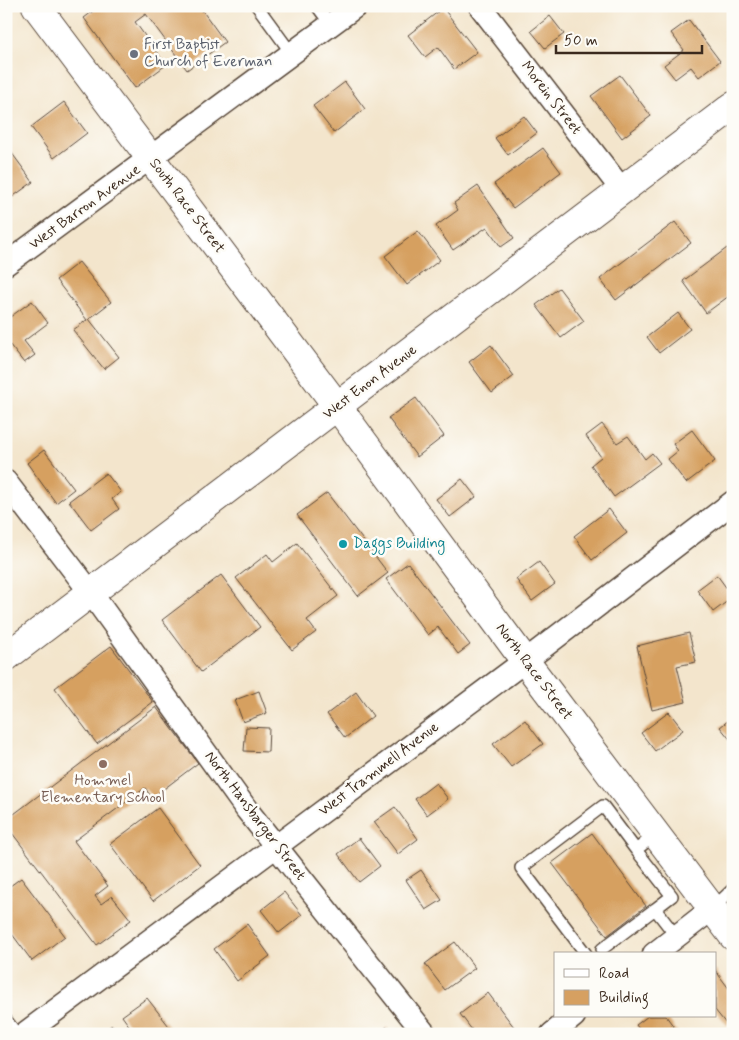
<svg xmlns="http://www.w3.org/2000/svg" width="739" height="1040" font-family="Mynerve,sans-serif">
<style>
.building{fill:#d6a061}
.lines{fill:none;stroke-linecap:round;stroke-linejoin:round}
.lane-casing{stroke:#574638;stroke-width:14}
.street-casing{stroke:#574638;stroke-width:25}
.secondary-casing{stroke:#574638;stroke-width:30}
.lane{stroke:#fff;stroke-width:11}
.street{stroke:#fff;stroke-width:22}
.secondary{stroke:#fff;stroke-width:28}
.worship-dot{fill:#6b7280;stroke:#fdfcf7;stroke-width:2}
.culture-dot{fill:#0f9aa8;stroke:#fdfcf7;stroke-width:2}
.education-dot{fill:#8d6e63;stroke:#fdfcf7;stroke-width:2}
.labels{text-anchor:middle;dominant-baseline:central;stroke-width:5;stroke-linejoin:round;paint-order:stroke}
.worship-label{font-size:15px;fill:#5b616d;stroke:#fdfcf7;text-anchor:start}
.street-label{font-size:15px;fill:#3b2a1e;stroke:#fdfcf7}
.culture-label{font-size:15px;fill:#0d838f;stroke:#fdfcf7;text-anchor:start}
.education-label{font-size:15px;fill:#785e54;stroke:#fdfcf7}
</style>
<rect width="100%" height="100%" fill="#fdfcf7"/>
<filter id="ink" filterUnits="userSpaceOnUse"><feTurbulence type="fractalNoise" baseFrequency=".02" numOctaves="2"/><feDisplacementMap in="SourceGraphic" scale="10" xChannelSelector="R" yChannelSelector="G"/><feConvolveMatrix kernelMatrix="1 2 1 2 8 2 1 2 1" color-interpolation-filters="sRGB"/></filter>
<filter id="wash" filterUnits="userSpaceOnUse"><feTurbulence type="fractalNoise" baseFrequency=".0096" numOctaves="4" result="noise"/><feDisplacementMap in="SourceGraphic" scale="20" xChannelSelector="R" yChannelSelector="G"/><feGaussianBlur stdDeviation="1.12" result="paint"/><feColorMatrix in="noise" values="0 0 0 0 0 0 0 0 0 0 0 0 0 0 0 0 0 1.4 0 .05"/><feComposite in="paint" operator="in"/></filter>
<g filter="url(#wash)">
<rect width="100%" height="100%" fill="#f3e5cc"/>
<g id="blocks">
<path class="building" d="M100,6H199L225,42L187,70L146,14L135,22L166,65L135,88L84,18Z
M443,8L477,52L454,69L438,47L425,57L408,35Z
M550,16L564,34L545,48L531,31Z
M689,20L720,61L699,77L691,67L675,79L664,65L684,50L671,33Z
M620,75L651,116L622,138L591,96Z
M345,82L365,109L334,133L313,106Z
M64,102L87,133L54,158L31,127Z
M524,116L537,133L508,155L495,138Z
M543,148L561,172L513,208L494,184Z
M11,152L33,182L11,198L6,192V156Z
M478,186L514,238L501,247L487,227L453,250L436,226L458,210L454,203Z
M675,222L691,243L616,300L600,279Z
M418,231L440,260L407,285L385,256Z
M727,248L733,256V293L706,313L683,281Z
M79,262L111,302L89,319L119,357L104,369L73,330L87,320L56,280Z
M559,288L584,321L561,338L536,305Z
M32,301L48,323L24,341L35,355L24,363L6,340V320Z
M678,313L690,329L659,353L647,337Z
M491,345L514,376L492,393L469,362Z
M416,398L444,436L417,457L388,418Z
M602,424L617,443L628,436L645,459L652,453L660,463L614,497L591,465L601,457L586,436Z
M692,430L715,461L686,483L668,459L678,451L673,444Z
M44,450L74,489L56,503L27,463Z
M106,473L121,492L112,499L119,509L91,530L69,501Z
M462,479L476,497L450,517L436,499Z
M327,493L388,573L358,596L297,515Z
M609,509L627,533L592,560L574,536Z
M297,543L338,596L307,620L316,632L292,650L236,578L267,554L273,562Z
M539,562L555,584L532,601L516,579Z
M408,563L470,645L458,654L438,627L428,635L386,579Z
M221,575L260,627L201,672L162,620Z
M717,575L733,597L713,612L697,590Z
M689,633L696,662L677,666L686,702L652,710L637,646Z
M111,646L153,702L97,744L55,688Z
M259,691L267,713L243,722L235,700Z
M356,692L373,716L345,738L327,714Z
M156,707L198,763L152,798L145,788L74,841L108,886L95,896L101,904L112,896L131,920L97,945L6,825V820Z
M669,712L683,730L655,751L641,733Z
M733,717V743L720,727Z
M525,720L543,744L511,767L493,744Z
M246,727L269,728L268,752L244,751Z
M436,783L448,799L427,815L415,799Z
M395,807L418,839L398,854L374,822Z
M158,808L200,865L153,901L110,844Z
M592,833L646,906L607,936L552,863Z
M359,838L380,866L359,882L338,854Z
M421,870L442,900L426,910L406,880Z
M21,878L65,936L32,961L6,926V889Z
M284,892L302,915L279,933L261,910Z
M247,924L270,956L237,981L214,949Z
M455,942L475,968L445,990L425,964Z
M715,970L733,994V1020L727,1025L715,1010Z
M488,993L514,1027L505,1034H475L460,1014Z
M147,998L172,1030L166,1034H135L122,1016Z
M648,1016H666L679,1034H643L636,1025Z
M112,1025L119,1034H100Z
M387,1027L392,1034H378Z"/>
</g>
</g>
<g filter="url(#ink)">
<use href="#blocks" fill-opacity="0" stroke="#574638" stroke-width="1"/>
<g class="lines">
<defs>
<path id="lane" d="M257,6L292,54
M317,6L331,25
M656,834L636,850L672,896L655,909L676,936
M713,908L733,889
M602,949L655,909
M586,954L521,868L603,806L636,850
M6,1020L17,1034"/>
<path id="street" d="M480,6L622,190
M6,264L356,6
M6,482L91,593L247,810L425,1034
M654,954L713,908
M24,1034L525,661L733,502
M552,1034L574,1016"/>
<path id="secondary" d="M36,6L337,406L525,661L733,936
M6,657L733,106"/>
</defs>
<use href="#lane" class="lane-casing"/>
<use href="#street" class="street-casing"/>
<use href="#secondary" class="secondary-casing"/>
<use href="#lane" class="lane"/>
<use href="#street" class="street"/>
<use href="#secondary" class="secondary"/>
</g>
</g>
<circle class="worship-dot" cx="134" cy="54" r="5"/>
<circle class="culture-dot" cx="343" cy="544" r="5"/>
<circle class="education-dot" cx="103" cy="764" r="5"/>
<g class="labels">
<g class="worship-label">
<text x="144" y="45">First Baptist<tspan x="144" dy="17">Church of Everman</tspan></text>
</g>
<g class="street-label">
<text transform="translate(551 98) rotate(52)">Morein Street</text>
<text transform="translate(187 206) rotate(53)">South Race Street</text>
<text transform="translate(85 207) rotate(-36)">West Barron Avenue</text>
<text transform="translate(370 382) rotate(-37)">West Enon Avenue</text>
<text transform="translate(534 672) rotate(53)">North Race Street</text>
<text transform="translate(379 769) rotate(-37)">West Trammell Avenue</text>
<text transform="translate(255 816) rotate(53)">North Hansbarger Street</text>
</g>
<g class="culture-label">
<text x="353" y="544">Daggs Building</text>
</g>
<g class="education-label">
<text x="103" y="781">Hommel<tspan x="103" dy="17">Elementary School</tspan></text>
</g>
</g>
<rect width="739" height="1040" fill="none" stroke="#fdfcf7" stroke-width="25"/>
<rect x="554" y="952" width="162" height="65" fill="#fdfcf7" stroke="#afa8a0"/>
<rect x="564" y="969" width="25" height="8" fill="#ffffff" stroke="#afa8a0"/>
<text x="599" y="978" font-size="15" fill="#3b2a1e">Road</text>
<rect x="564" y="990" width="25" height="15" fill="#d6a061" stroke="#afa8a0"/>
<text x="599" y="1002" font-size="15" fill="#3b2a1e">Building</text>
<path d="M556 45v8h146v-8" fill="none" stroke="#3b2a1e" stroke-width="2.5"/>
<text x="564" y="45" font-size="15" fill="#3b2a1e" stroke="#fdfcf7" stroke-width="4" paint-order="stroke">50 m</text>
</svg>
